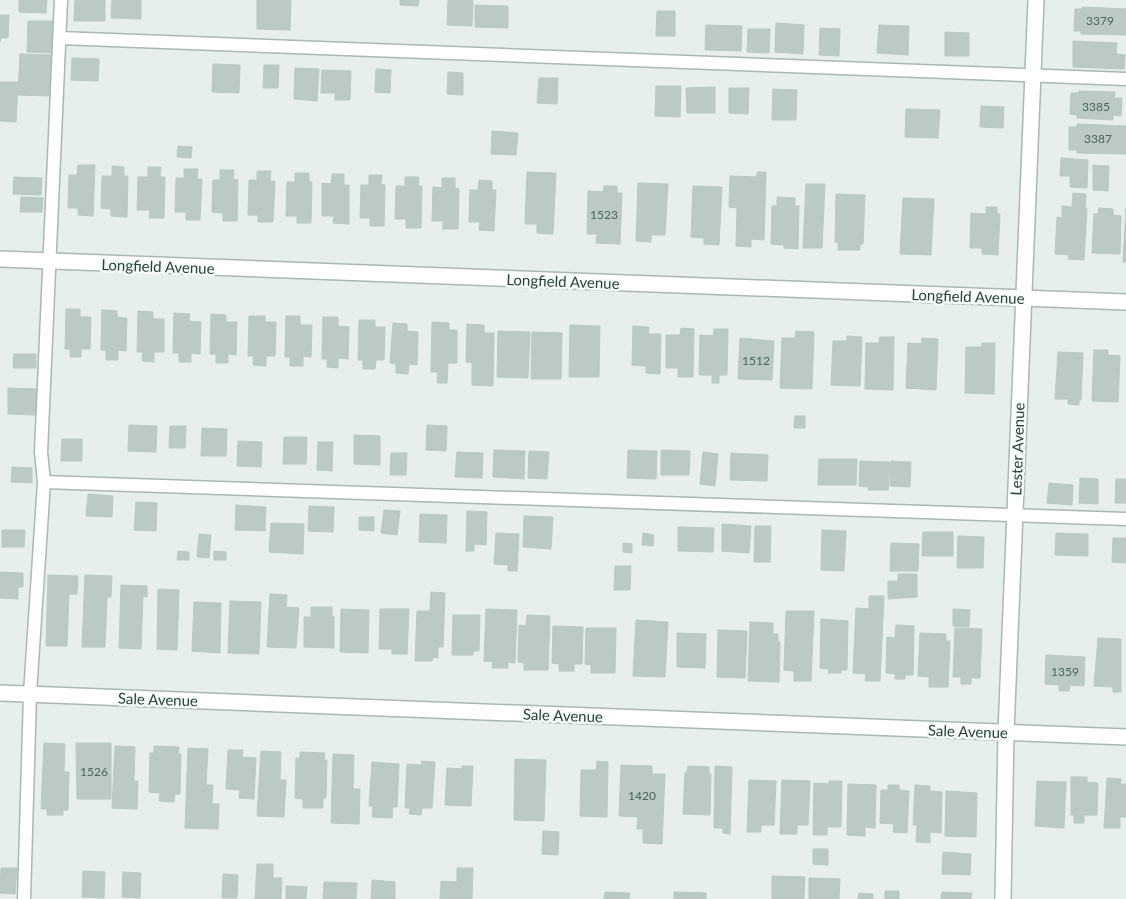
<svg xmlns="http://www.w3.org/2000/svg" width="1126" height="899" font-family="Lato,sans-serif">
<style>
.building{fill:#bbcac4;stroke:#b8c9c2}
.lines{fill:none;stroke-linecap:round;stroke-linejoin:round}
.lane-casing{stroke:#a8b8b2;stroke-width:15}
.street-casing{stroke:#a8b8b2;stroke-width:18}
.lane{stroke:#fff;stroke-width:12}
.street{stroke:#fff;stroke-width:15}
.labels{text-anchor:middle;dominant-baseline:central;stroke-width:5;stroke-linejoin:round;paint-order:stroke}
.number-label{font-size:12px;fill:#4a645c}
.street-label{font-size:15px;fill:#24423a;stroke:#f7fbf9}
</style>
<rect width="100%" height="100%" fill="#e6efeb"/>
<path class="building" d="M19,0H47L46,13L19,12Z
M75,0H105V21H74Z
M112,0H141V19L111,18Z
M257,0H291L290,30L257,29Z
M400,0H419L418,6L400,5Z
M448,0H473L472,26L447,25Z
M475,5L508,6V28L475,27Z
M1082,7L1126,9V35L1081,34V31H1074L1075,9H1082Z
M657,11H675V36H656Z
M0,15H9L8,38H1L0,42Z
M28,21H53V53L27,52Z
M776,23L804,25L803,54L775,52Z
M706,25L742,26L741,51L705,50Z
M879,25L909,26L908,55L877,53Z
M820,28L840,29L839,56L819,55Z
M748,29H770L769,53L747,52Z
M945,32L969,33V56H945Z
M1073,41L1117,43L1116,54L1125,55L1124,69L1073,67Z
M20,54L51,55L49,96L18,95Z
M72,58L99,59L98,81L71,80Z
M213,64L240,65L239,93L212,92Z
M264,65H279L278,88H263Z
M295,68L319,69L317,101L294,99Z
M376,69L391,70L390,93L375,92Z
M322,70L351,71L350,100H335V93H321Z
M448,72L463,73V95L447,94Z
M539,78H558L557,104L537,103Z
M0,82H18L16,122L0,121Z
M656,86H681L680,117L655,116Z
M715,87V113H687L686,88Z
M729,88H749L748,114L729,113Z
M773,89L797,90L796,120H772Z
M1079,91L1115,92L1114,98H1122L1121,116L1113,115V120L1077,118V115L1070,114L1071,93H1079Z
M981,106L1004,107L1003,128L980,127Z
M906,109L940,110L938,138L905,137Z
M1077,124L1126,126V154L1077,153V150H1069V127H1077Z
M492,131L518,133L516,155L491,154Z
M178,146L192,147L191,158L177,157Z
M1061,158L1088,160L1087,188L1070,187V176H1060Z
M78,165H95L93,216L78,215V208H68L69,175H77Z
M1093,165L1109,166L1108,191L1093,190Z
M112,166L124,167V176H128L127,217L111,216V209L101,208L102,176H112Z
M148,167H161L160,177H165L164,218H149L150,210H137L138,177H148Z
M184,169H198L197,179H202L200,220H186V212H175L176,178H184Z
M220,170H234L233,179L238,180L237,221H223V213L212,212L213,180H220Z
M257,171H271L270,181H275L273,222H258V215H248L249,180H257Z
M527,172L556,173L553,234L537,233V224H525Z
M757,172H766L764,240L751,239V247L736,246L737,208L729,207L730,176L757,177Z
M295,173H309V182H312L311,223H297V216H286L287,182H295Z
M332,174H344V185H349V224L333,223L334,216H322V183L331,184Z
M369,175H382L381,184L385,185L384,226H370V218H360L361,185H369Z
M14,177L42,178L41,195L13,194Z
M405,177H419L418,186H422L421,228H406V219H395L396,186H405Z
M442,178H455V188L459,189L458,229H443V221H432L433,187L442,188Z
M479,180L492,181V190H496L494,231L479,230L480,222H469L470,190H478Z
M638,183L668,184L665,235H651V242L636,241Z
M806,184H825L822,248H803Z
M604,186H617V193H622L620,244L596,243L597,234H587L588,191L603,192Z
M693,186L722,187L719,245L704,244V238L691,237Z
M1073,193L1086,194L1085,208H1087L1084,260L1068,259L1069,255L1055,254L1057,217L1062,218V206L1072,207Z
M836,194L865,195L863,244H860V250H838V242H835Z
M21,197L43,198L42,212H20Z
M777,197L795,198V206H799L798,249L784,248V245L771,244L772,206H777Z
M903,198L934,199L931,255L900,254Z
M986,207H997V214H1000L998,255L982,254V248H970L971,213L986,214Z
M1099,208L1113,209V215L1121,216L1120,254L1092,253L1094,214H1098Z
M1126,208V262H1123Z
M66,309H80V317H91L90,349H81V357H70V349H65Z
M102,310L117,311V317L127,318L126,351L118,350V360H106V350H101Z
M138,311L153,312V319H164V352H154V362L142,361L143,352H137Z
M174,313L190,314L189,321L201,322L200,354L191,353V362H179V353H173Z
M211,314L226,315V322H237L236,355L228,354V363H216V354H210Z
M249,316H265V322H276L275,356H266V366L253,365L254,356H248Z
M286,316H300V325H312L311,357L303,356V366H290V357H285Z
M323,317H338V326L349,327L348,359L338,358V368L327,367V359H322Z
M359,320H375V327H385L384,360H376L375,369H363V360H358Z
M432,322L449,323V330H457V363H448L447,383H437L438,372H431Z
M393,323L407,324V331L418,332L417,365L409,364L408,374L396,373V364L390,363Z
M467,324L484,325V333H494L493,386L472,385V363L466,362Z
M570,325L600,326L599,377H569Z
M633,326L649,327L648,334H661L660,374L646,373V366L632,365Z
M681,328L694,329L693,377H678V368H666V335H680Z
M714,329H728L727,375H719V383H712V375H699L700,335L713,336Z
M498,331L530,332L528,378L497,377Z
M796,331L814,332L812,389L780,388L782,338H795Z
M532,332L562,333L561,379H531Z
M847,336L862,337L860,386L831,385L833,341H847Z
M880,337H894L893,390L865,389L866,343H879Z
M740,338L774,341L772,380L738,379Z
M922,338L938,339L936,390L906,388L908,343L921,344Z
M982,343H995L994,394L965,393L966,347H982Z
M1094,350H1108V355L1120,356L1118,402L1092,401Z
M1058,352L1083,353L1081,400H1079V405L1068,404V399H1055Z
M14,354H36V368H13Z
M8,388L36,389L35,415L8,414Z
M795,416H805V428H794Z
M129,425L157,426L156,452L128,451Z
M427,425L447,426L446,451L426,450Z
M170,426H186L185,448H169Z
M202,428L227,429L226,456H201Z
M354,435L380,436V465L354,464Z
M284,437H307L306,464H283Z
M62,439H82V461H61Z
M238,441L262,442L261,467L237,466Z
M318,442H333L332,471L317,470Z
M494,450L525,451L524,479L493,477Z
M628,450L657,451L656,479L627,478Z
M661,450L690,451L689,475H661Z
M529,451L549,452L547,479L528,478Z
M457,452L483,453L482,478L455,477Z
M703,452L718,454L715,486L700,484Z
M391,453H407L406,475H390Z
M731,453L768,455L767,481L730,480Z
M819,459H857L856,485H818Z
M860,461L890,462L888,490H868L869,487L859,486Z
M891,461L911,462L910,487L890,486Z
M12,467L32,468V483L11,482Z
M1080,478L1098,479V504L1079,503Z
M1116,479H1126V503H1115Z
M1049,483L1073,485L1072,505L1047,503Z
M88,494L113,496L112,517L86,516Z
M136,502L157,503L156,531L134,530Z
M236,505L266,507L265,531L235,530Z
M309,506L334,507L333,532L308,531Z
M384,510L400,511L397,535L381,533Z
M467,511L487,512L486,545L474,544V551H466Z
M420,514L447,515L446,543L419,542Z
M524,516L553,517L551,549L523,547Z
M359,517H374V531L359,530Z
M271,523L304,524L303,554L269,552Z
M722,524L751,526L749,553L722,551Z
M755,526H771L770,562H754Z
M678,527L714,528L713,552L678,551Z
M2,530H25L24,547H2Z
M822,530L846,531L844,571L821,570Z
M923,532H953V556H922Z
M496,533L519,534L517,571H508V565L494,564Z
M643,533L654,535L653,546L642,545Z
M1056,533L1088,534V556L1055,555Z
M199,534L211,535L209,558L197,557Z
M958,536L984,537L983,568H957Z
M1113,538H1126V563L1112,562Z
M623,543L632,544V553L623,552Z
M891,543L919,544L918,571H890Z
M178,551L189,552V560H177Z
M214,551L226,552V560H214Z
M615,566H631L630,590H614Z
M0,572L23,573V587H18V599L0,598Z
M898,574H917V597L888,599V581H898Z
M48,575L78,576L77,594H69L67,646H46Z
M85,575L112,576L111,597H107L105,647H82Z
M121,585L147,586V597L143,596L141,649L119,648Z
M158,589L179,590L177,650L157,649Z
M431,592L445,593L443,647H438V658L433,657L432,661H415L417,611H430Z
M270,594L287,595L286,607L299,608L296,648L267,647Z
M869,596H884L880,681H865L866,674L853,673L856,608L869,609Z
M230,601L261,602L259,654L228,653Z
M194,602L221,603L220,653L192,651Z
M311,607H332V617H334V648L304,647V617H311Z
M341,609L369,610L368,653L340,652Z
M380,609H409L407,654H392V649H379Z
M486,609L517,610L515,663L508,662V668H492L493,662L484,661Z
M953,609L970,610L969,627L953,626Z
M786,611H814L811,681H794V671L784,670Z
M453,615H480L479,651H473V655H452Z
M527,615L550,616L548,670H524V663L518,662L519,625L526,626Z
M821,619L848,621L847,670H841V673H828L829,669L820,668Z
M636,620L668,622L665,677L633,676Z
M750,622L773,623V634H778V642H780L779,682L748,681Z
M896,625L914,626L913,675H905V679H895V674L886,673L887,637L895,638Z
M553,626L583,627L582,664H574V671H559V664L552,663Z
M586,628H616L615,673H591V665L585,664Z
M955,628L982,629L980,678H971V684H961V677H953Z
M718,630L747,631L745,678L717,677Z
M677,633L706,634L705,668L677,667Z
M920,633L946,634V641H950L948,687H929V677L918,676Z
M1098,638L1121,639V692H1113V687L1094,686Z
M1046,655L1085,657L1084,686L1070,685L1069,691H1059V685L1045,684Z
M44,743L65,744L64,772H69L68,810H63V815H47V809H41Z
M76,743H111V799H77Z
M115,746L135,747L134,781H138L137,809L112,808Z
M154,746L179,747L178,754H181L180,794H175L174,802L159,801L160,793L149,792L150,753H154Z
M188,748L208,749L206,785H213L212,804H219L218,829L185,828Z
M228,750H243L242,757L256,758L254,799L239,798L240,790L226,789Z
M261,751L281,752L280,780H286L284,817L257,816Z
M300,752L325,753L324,760H327L326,798H323V808H303V799L295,798L296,758H300Z
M333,754L354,755L353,789H360L359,824L331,823Z
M515,759L546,760L544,821L514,820Z
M422,761L435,762L432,808H422L421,815L409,814L410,808H405L407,764L421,765Z
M597,761L608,762L607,817L580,816L581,770H596Z
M372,762L399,764L397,807H393L392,818L372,817L373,806H369Z
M621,765L652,766V774H665L662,844L643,843V829H637L638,817L619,816Z
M462,766H473L471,806L445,805L447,768L462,769Z
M688,766L709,767V774H711L710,815L683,814L685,772H687Z
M715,766L732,767L730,834L723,833V828H714Z
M1071,777H1087V782L1098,783L1097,815H1084V823H1074V815H1071Z
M1107,778L1121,779L1120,784H1126V817H1120V828H1104Z
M749,780L776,781L774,825H761V832H747Z
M782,780L810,781L808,825H797V834H780Z
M829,781H842L841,827H827V835H813L814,783L829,784Z
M1037,781L1066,782L1064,828L1035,826Z
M848,784L876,785L875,828L865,827V836L847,835Z
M888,785H899V790L909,791L907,833L893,832L894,824L880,823L881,790H888Z
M915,785L930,786V791L942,792L941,833L930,832V843L916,842L917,825H913Z
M946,791L977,793L976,837L945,836Z
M543,831L559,832L558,855L542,854Z
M813,849H828V865L813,864Z
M943,852L971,854L970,875L942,874Z
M257,864H273V878H282L281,899H255Z
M1,868H17L15,894L0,893Z
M457,868H473L472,899H440L441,881L457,882Z
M83,871L105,872L104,898L82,897Z
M123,872L141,873L140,898L122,897Z
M223,874L238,875L237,898H222Z
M772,876L805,877L804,899H772Z
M809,878L840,879L839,899H809Z
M372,880L395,882V899H371Z
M324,882L357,883L356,899H323Z
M286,886L307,887L306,899H286Z
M885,891H899V899H885Z
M605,892L630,893L629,899H604Z
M674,892L706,893V899H674Z
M942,892L972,893L971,899H941Z
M859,893L873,894V899H858Z"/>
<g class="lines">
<defs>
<path id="lane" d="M59,38L1126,79
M44,482L1126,519
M24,899L30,694L44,482L41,452L61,0"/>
<path id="street" d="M0,259L1126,302
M0,693L1126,737
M1003,899L1006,732L1036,0"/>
</defs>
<use href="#lane" class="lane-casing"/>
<use href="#street" class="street-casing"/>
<use href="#lane" class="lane"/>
<use href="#street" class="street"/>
</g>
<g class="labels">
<g class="number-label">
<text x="1100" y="20">3379</text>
<text x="1096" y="106">3385</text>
<text x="1098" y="138">3387</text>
<text x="604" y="214">1523</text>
<text x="756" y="360">1512</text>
<text x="1065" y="671">1359</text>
<text x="94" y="771">1526</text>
<text x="642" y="795">1420</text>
</g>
<g class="street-label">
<text transform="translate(158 266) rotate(2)">Longfield Avenue</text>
<text transform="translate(563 281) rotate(2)">Longfield Avenue</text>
<text transform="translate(968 296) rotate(2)">Longfield Avenue</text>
<text transform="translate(1017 449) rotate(-88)">Lester Avenue</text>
<text transform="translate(158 699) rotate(2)">Sale Avenue</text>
<text transform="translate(563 715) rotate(2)">Sale Avenue</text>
<text transform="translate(968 731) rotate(2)">Sale Avenue</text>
</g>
</g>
</svg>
